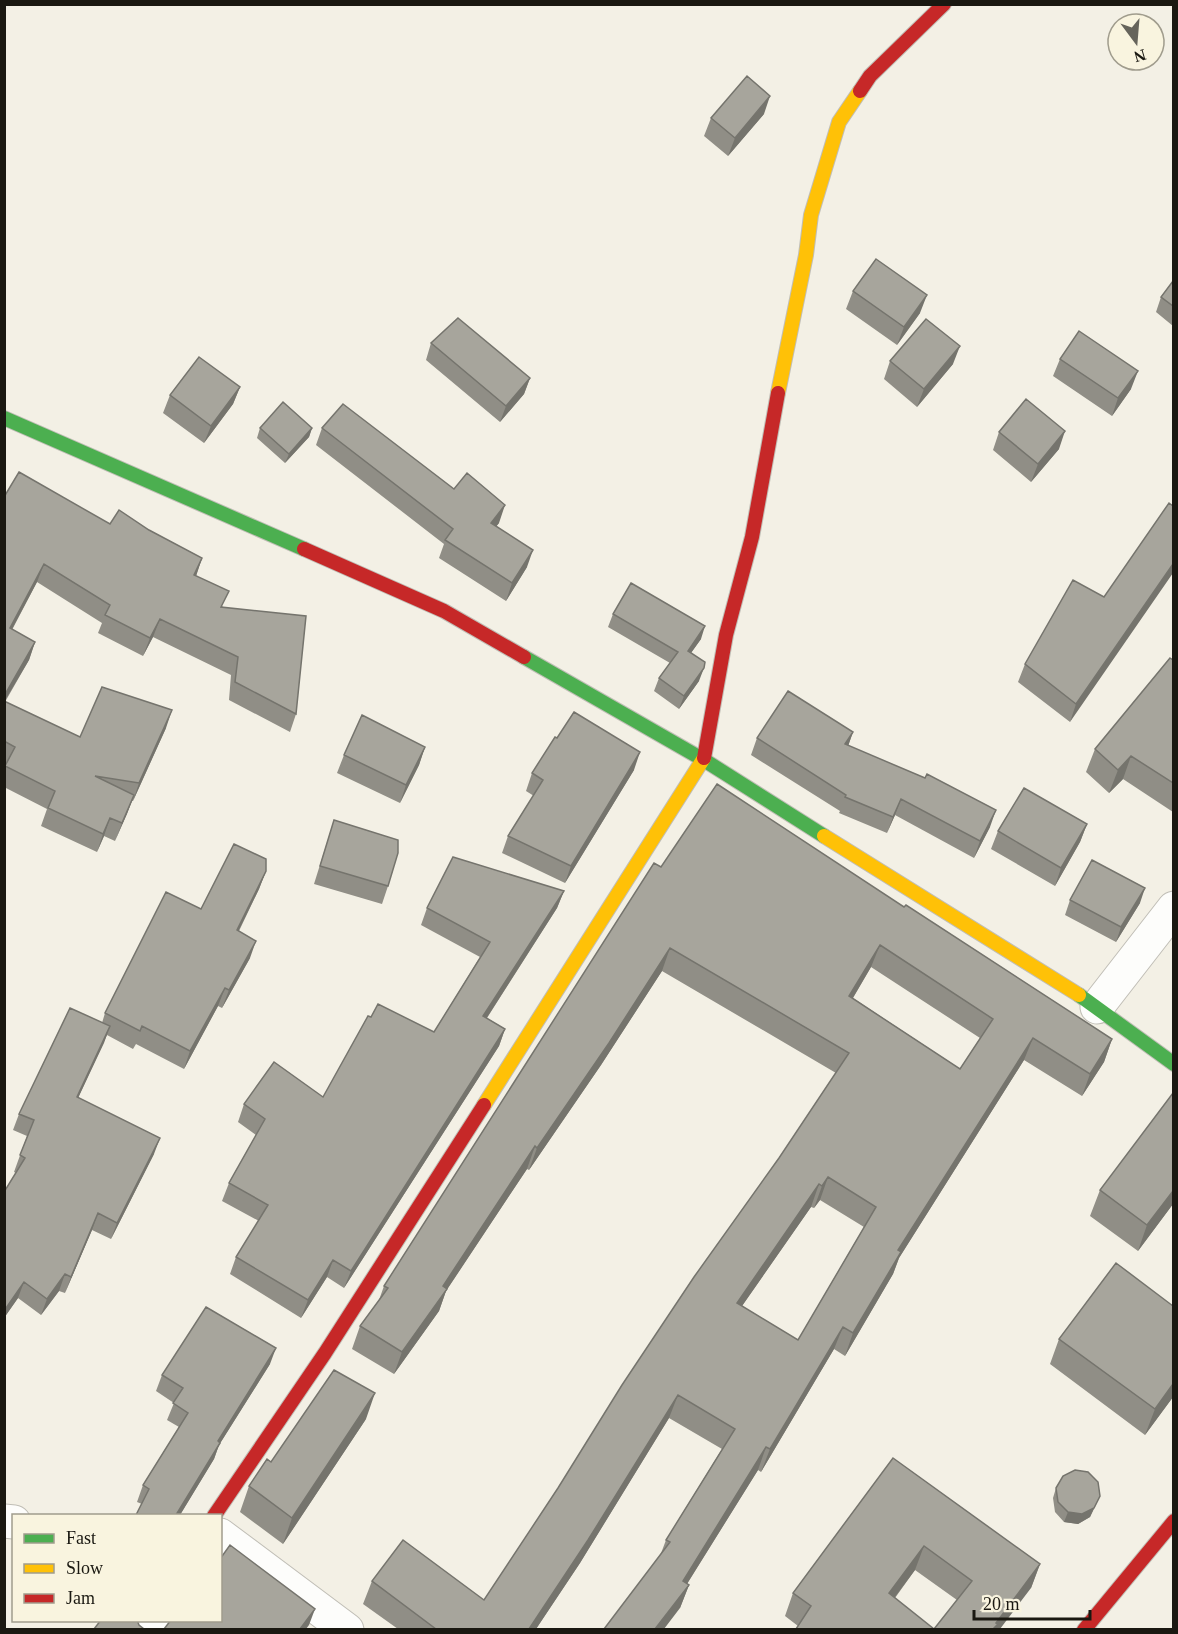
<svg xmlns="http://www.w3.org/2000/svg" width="1178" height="1634" font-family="'Times New Roman',serif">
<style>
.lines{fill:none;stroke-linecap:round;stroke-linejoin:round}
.street-casing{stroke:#c0beb6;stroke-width:35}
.fast-casing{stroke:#c0beb6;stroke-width:16}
.slow-casing{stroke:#c0beb6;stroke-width:16}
.jam-casing{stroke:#c0beb6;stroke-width:16}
.street{stroke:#fdfdfb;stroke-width:33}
.fast{stroke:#4caf50;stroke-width:14}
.slow{stroke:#ffc107;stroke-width:14}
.jam{stroke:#c62828;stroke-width:14}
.wall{fill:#908e86;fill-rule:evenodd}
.shaded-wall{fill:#75746d}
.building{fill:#a7a59c;stroke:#75746d;stroke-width:1.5;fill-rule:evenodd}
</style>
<rect width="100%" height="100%" fill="#f3f0e5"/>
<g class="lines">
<defs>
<path id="street" d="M1097,1007L1174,908
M4,1521L14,1522
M220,1535L347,1630
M148,1630L153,1620"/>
<path id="fast" d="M4,418L304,549
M524,657L704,760L824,836
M1079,995L1174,1064"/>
<path id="slow" d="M778,393L806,255L811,215L839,122L860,91
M824,836L1079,995
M484,1105L704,758"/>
<path id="jam" d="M860,91L870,76L944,4
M304,549L444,611L524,657
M704,758L726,635L752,537L778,393
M214,1516L325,1353L484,1105
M1084,1630L1174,1521"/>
</defs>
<use href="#street" class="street-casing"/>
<use href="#fast" class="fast-casing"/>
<use href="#slow" class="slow-casing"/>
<use href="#jam" class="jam-casing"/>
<use href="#street" class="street"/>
<use href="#fast" class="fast"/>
<use href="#slow" class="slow"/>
<use href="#jam" class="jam"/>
</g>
<path class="wall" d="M764,114L728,156L704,136L711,118Z
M1173,281V326L1156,312L1161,297Z
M853,291L920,313L897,345L846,309Z
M431,343L530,378L524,394L500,422L426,360Z
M1060,359L1131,389L1112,416L1053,376Z
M890,361L953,364L917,407L884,379Z
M240,387L233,404L204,443L163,413L170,395Z
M260,428H312L309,437L285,463L257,438Z
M322,428L499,523L496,526L527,567L506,601L439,558L444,544L316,445Z
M999,432L1059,449L1031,482L993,450Z
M4,497L110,524L149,530L202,558L196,576L223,607L296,714L290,732L229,700L231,675L153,637L143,656L98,633L102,623L37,582L12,630L35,642L29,660L5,702L80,737L166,728L133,801H132L115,841L104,836L97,852L41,826L47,809L4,787V767L6,764L4,763Z
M1173,506L1070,722L1018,682L1025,664L1104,597Z
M613,614L701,639L691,653L699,681L679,709L654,691L659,678L670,663L608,627Z
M1173,660V812L1123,779L1109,793L1086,772L1095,749Z
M853,732L848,746L990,827L974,858L895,815L887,833L839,813L840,811L751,755L757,738Z
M557,738L634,770L565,883L502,853L508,836L534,796L526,791L532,773Z
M425,747L419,765L400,803L337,773L344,755Z
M334,820L388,886L382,904L314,884Z
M1087,824L1080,842L1055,886L991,849L998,831Z
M661,867L904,907L1112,1039L1104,1062L1082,1096L1024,1060L899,1258L893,1274L845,1356L834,1349L761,1472L758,1470L687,1584L689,1585L680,1608L660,1556L666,1540L722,1449L669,1418L580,1563L536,1629H398L363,1604L372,1581L484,1600L836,1073L662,971L601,1065L529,1170L527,1169L446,1291L439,1311L394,1374L352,1349L360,1326L379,1300L384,1286ZM871,967L980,1038L960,1069L853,998ZM820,1200L864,1227L798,1340L742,1306L811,1207L814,1208Z
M266,871L259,889L239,931L250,958L222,1008L218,1006L184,1069L136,1044L133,1049L107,1035L78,1098L154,1154L111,1239L92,1230L65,1293L59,1291L41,1315L18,1298L4,1318V1192L16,1173L14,1172L27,1136L13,1130L19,1114L102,1023L105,1013L201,909Z
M564,891L557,908L487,1018L505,1029L499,1046L344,1288L327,1277L301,1318L230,1274L236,1257L259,1221L222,1201L229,1183L256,1135L238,1122L244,1104L323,1097L434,1032L480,957L421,925L427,908Z
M1070,900L1140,903L1116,942L1065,915Z
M1100,1190L1173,1204L1138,1251L1090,1216Z
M1059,1339L1173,1397L1145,1435L1050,1364Z
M270,1364L219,1445L214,1459L180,1515H136L142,1504L137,1502L143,1485L179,1427L167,1420L174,1403L156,1391L162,1375Z
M366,1419L283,1544L240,1512L249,1486L271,1462Z
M893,1458L1040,1564L1031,1588L957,1600L915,1570L895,1598L798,1626L785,1616L793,1593Z
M1056,1488L1100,1496L1090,1517L1078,1524L1064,1522L1055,1512L1053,1498Z"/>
<path class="shaded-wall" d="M770,96L764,114L728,156L735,138Z
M927,295L920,313L897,345L904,327Z
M960,346L953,364L917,407L924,389Z
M1138,371L1131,389L1112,416L1118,398Z
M530,378L524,394L500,422L506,406Z
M240,387L233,404L204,443L211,426Z
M312,428L309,437L285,463L289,454Z
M1065,431L1059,449L1031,482L1038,464Z
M505,505L499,523L485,541L491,523Z
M533,550L527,567L506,601L512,583Z
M202,558L196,576L194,575Z
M44,564L37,582L4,644L10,628Z
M1173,564V573L1070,722L1076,704Z
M160,619L153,637L143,656L150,638Z
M705,626L701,639L683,664L688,651Z
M35,642L29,660L4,702V696Z
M704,668L699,681L679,709L684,696Z
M172,710L166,728L133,801L139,783Z
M853,732L847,749L845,744Z
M425,747L419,765L400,803L406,785Z
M640,752L634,770L565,883L571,866Z
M1131,756L1123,779L1109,793L1118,770Z
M134,795L127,814L115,841L122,823Z
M901,799L895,815L887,833L893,817Z
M996,810L990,827L974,858L980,841Z
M110,818L104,836L97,852L103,834Z
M1087,824L1080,842L1055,886L1061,868Z
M266,871L259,889L230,948L237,930Z
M1145,888L1140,903L1116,942L1121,927Z
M564,891L557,908L477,1033L483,1016Z
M256,941L250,958L222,1008L229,990Z
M880,945L871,967L841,1018L849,996Z
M670,948L662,971L601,1065L529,1170L537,1148Z
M225,988L218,1006L184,1069L190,1051Z
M110,1026L104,1043L71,1113L77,1097Z
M505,1029L499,1046L344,1288L351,1271Z
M1033,1038L1024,1060L899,1258L893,1274L845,1356L853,1333L898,1250Z
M1112,1039L1104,1062L1082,1096L1090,1074Z
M160,1138L154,1154L111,1239L117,1223Z
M535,1146L527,1169L446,1291L439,1311L394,1374L402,1352L443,1286Z
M828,1177L820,1200L814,1208L822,1186Z
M819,1184L811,1207L728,1326L737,1303Z
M1173,1191V1204L1138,1251L1147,1225Z
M98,1213L92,1230L65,1293L71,1277Z
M333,1260L327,1277L301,1318L308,1300Z
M65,1274L59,1291L41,1315L47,1299Z
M24,1282L18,1298L4,1318V1311Z
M843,1327L834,1349L761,1472L770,1449Z
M276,1348L270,1364L219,1445L214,1459L180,1515H176L218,1441Z
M1173,1384V1397L1145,1435L1155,1409Z
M375,1393L366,1419L283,1544L292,1518Z
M678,1395L669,1418L580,1563L536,1629H529Z
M766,1447L758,1470L675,1603L683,1581Z
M1100,1496L1090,1517L1078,1524L1064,1522L1068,1512Z
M924,1546L915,1570L880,1617L889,1593Z
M1040,1564L1031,1588L1000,1629H993L996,1623Z
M689,1585L680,1608L664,1629H655Z
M315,1609L309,1625L306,1629H300Z"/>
<path class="building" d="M747,76L770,96L735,138L711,118Z
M876,259L927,295L904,327L853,291Z
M1173,281V306L1161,297Z
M458,318L530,378L506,406L431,343Z
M926,319L960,346L924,389L890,361Z
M1079,331L1138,371L1118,398L1060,359Z
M199,357L240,387L211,426L170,395Z
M1026,399L1065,431L1038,464L999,432Z
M283,402L312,428L289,454L260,428Z
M343,404L454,489L467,473L505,505L491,523L533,550L512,583L445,540L453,529L322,428Z
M19,472L110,524L119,510L149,530L202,558L194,575L229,591L221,607L306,616L296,714L235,682L238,657L160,619L150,638L105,615L110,605L44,564L10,628L35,642L4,696V497Z
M1169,503L1173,506V564L1076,704L1025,664L1073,580L1104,597Z
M631,583L705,626L688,651L705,662L704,668L684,696L659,678L678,652L613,614Z
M1170,658L1173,660V783L1131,756L1118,770L1095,749Z
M102,687L172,710L139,783L95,776L134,795L122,823L110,818L103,834L48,808L55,791L5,766L15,747L4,741V701L80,737Z
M788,691L853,732L845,744L925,778L927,774L996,810L980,841L901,799L893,817L845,797L846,795L757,738Z
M574,712L640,752L571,866L508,836L543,780L532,773L555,737L557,738Z
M362,715L425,747L406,785L344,755Z
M717,784L904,907L906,905L1112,1039L1090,1074L1033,1038L898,1250L901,1252L853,1333L843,1327L770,1449L766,1447L683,1581L689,1585L655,1629H604L670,1542L666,1540L735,1429L678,1395L588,1540L529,1629H436L372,1581L403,1540L484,1600L558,1488L622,1385L694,1277L779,1158L849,1053L670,948L609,1043L537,1148L535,1146L443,1286L447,1289L402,1352L360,1326L388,1288L384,1286L654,863L661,867ZM880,945L993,1019L960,1069L849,996ZM828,1177L876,1207L798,1340L737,1303L819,1184L822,1186Z
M1024,788L1087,824L1061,868L998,831Z
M334,820L398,840V853L388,886L320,866Z
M234,844L266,859V871L237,930L256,941L229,990L225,988L190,1051L142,1026L140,1031L105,1013L166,892L201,909Z
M453,857L564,891L483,1016L505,1029L351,1271L333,1260L308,1300L236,1257L268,1205L229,1183L265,1119L244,1104L274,1062L323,1097L368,1016L371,1017L378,1004L434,1032L490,942L427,908Z
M1092,860L1145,888L1121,927L1070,900Z
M70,1008L110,1026L77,1097L160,1138L117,1223L98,1213L71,1277L65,1274L47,1299L24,1282L4,1311V1192L25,1158L20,1155L34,1120L19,1114Z
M1173,1093V1191L1147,1225L1100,1190Z
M1116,1263L1173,1306V1384L1155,1409L1059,1339Z
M206,1307L276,1348L218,1441L220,1443L176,1515H136L149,1489L143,1485L188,1413L173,1403L183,1388L162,1375Z
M334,1370L375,1393L292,1518L249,1486L267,1459L271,1462Z
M893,1458L1040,1564L996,1623L998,1624L993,1629H934L972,1581L924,1546L889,1593L934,1629H796L811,1606L793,1593Z
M1075,1470L1088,1472L1098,1482L1100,1496L1094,1508L1082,1514L1068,1512L1058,1502L1056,1488L1063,1476Z
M230,1545L315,1609L300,1629H164L171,1620H220V1559Z
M101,1620H137L139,1625L144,1629H94Z"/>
<rect width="1178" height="1634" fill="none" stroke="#1a1811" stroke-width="12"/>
<rect x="12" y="1514" width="210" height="108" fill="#f9f4df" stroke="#a09c8d" stroke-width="1.5"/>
<rect x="24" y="1534" width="30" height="9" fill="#4caf50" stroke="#a09c8d" stroke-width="1.5"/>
<text x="66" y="1544" font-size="18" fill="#1a1811">Fast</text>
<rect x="24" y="1564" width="30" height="9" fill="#ffc107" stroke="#a09c8d" stroke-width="1.5"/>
<text x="66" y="1574" font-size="18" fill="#1a1811">Slow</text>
<rect x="24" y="1594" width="30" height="9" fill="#c62828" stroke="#a09c8d" stroke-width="1.5"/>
<text x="66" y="1604" font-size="18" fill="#1a1811">Jam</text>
<g transform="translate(1136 42) rotate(164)"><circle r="28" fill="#f9f4df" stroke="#a09c8d" stroke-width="1.5"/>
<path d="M0-4.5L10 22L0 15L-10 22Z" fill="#66645b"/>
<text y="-9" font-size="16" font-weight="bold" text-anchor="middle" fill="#1a1811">N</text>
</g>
<path d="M974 1610v9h116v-9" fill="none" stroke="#1a1811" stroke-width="3"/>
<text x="983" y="1610" font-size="18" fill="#1a1811" stroke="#f9f4df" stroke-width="4.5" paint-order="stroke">20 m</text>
</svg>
